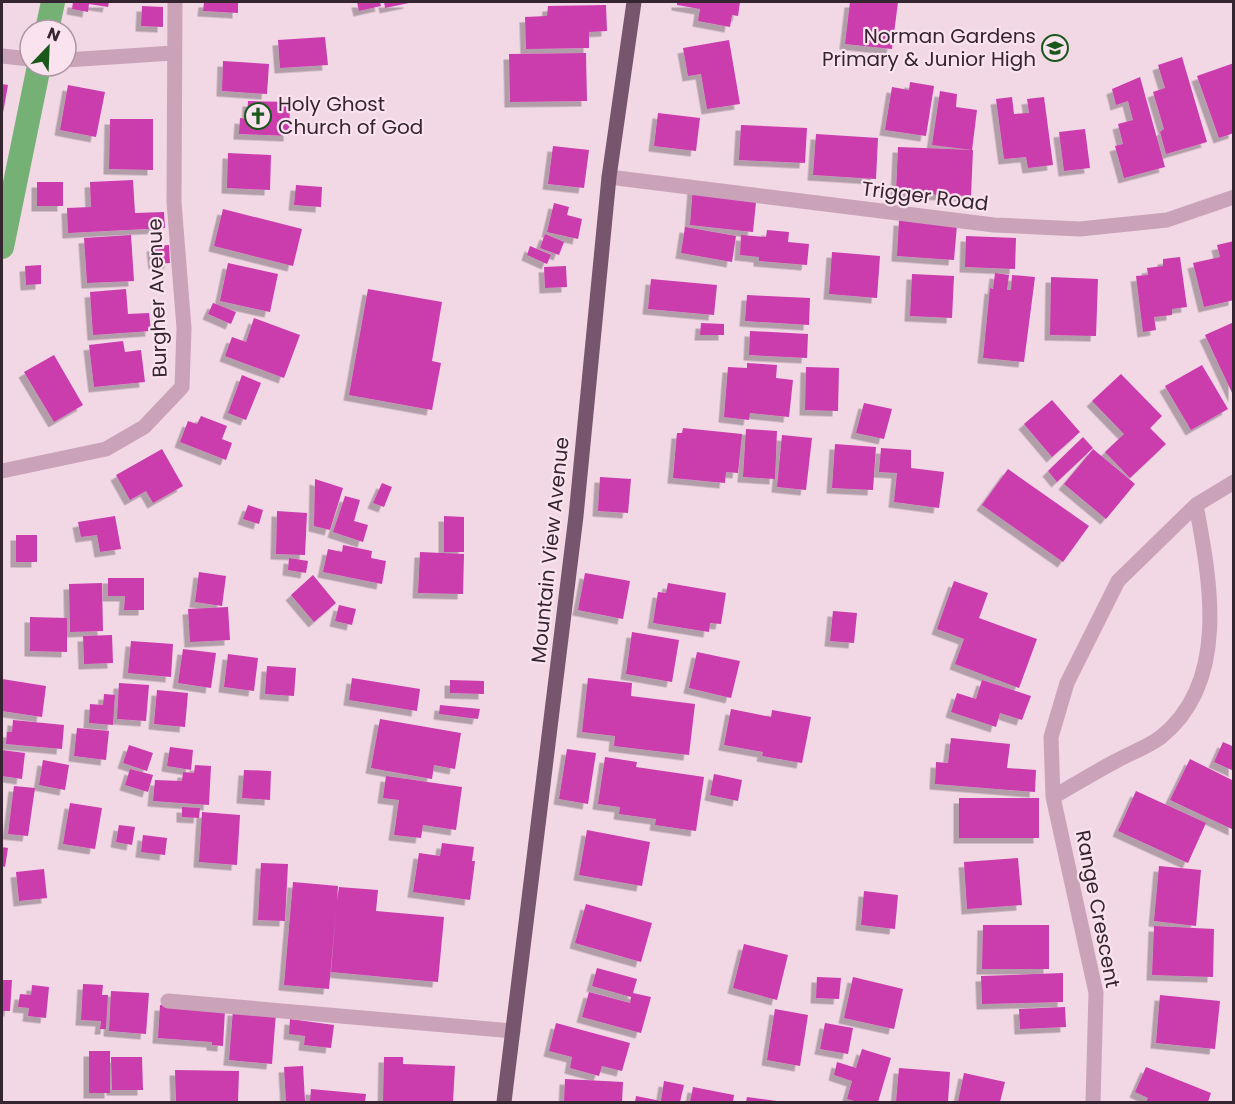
<svg xmlns="http://www.w3.org/2000/svg" width="1235" height="1104" font-family="Poppins,sans-serif">
<style>
.lines{fill:none;stroke-linecap:round;stroke-linejoin:round}
.canal{stroke:#75b075;stroke-width:24}
.building{fill:#cb3cad;filter:url(#shadow)}
.minor{stroke:#caa3b9;stroke-width:15}
.major{stroke:#77556d;stroke-width:15}
.labels{text-anchor:middle;dominant-baseline:central;stroke-width:4.5;stroke-linejoin:round;paint-order:stroke}
.poi-label{font-size:20px;fill:#352530;stroke:#fae3ee;text-anchor:end}
.street-label{font-size:20px;fill:#352530;stroke:#fae3ee}
</style>
<defs>
<filter id="shadow"><feDropShadow dx="-5.5" dy="5.5" stdDeviation="0" flood-color="#0004"/></filter>
</defs>
<rect width="100%" height="100%" fill="#f2d7e5"/>
<g class="lines">
<path class="canal" d="M47,30L53,2
M2,247L39,66"/>
</g>
<path class="building" d="M73,2H109L108,7L89,4L88,12L72,9Z
M204,2H238V13L203,11Z
M357,2H380L381,6L359,11Z
M384,2H409V3L385,8Z
M677,2H740L738,16L732,15L730,27L698,21L700,9L677,5Z
M850,2H898L892,49L845,44Z
M606,5L607,31L589,32V48L526,49L525,17L547,16L548,6Z
M142,6L163,7V27L141,26Z
M325,37L328,65L280,68L278,40Z
M729,40L740,104L707,109L701,74L688,76L683,48Z
M586,53L587,101L510,102L509,54Z
M1182,57L1207,142L1166,154L1160,132L1164,129L1153,92L1165,88L1158,65Z
M223,61L269,64L267,94L222,91Z
M1234,63V133L1219,138L1197,76Z
M1140,77L1165,167L1124,178L1115,146L1123,144L1118,124L1133,120L1128,101L1116,105L1112,89Z
M910,82L934,86L926,136L885,130L892,87L909,90Z
M2,84L8,85L3,113H2Z
M68,85L105,92L96,137L60,130Z
M940,91L957,94L956,107L977,110L972,150L932,145Z
M1012,97L1014,114L1029,113L1027,99L1044,97L1053,165L1028,168L1026,157L1004,159L996,99Z
M248,101L290,102L289,136L239,134L240,118L247,119Z
M658,113L700,118L696,151L654,146Z
M110,119H153V170L109,169Z
M741,125L807,128L805,163L739,160Z
M1085,129L1090,168L1064,171L1059,132Z
M816,134L878,138L876,179L813,175Z
M553,146L589,150L584,188L548,184Z
M898,147L973,150L971,196L896,193Z
M228,153L271,155L270,190L227,188Z
M133,180L135,213L164,212L165,228L68,233L67,208L91,207L90,182Z
M37,182H63V206H37Z
M296,185L322,187L321,207L294,205Z
M693,186L757,192L753,232L690,225Z
M554,203L569,207L567,215L582,219L578,239L547,232Z
M223,209L302,229L293,266L214,246Z
M899,220L957,225L954,260L897,256Z
M685,227L736,236L732,262L681,253Z
M767,230L789,232L788,242L809,244L807,265L759,261V257L740,255L741,235L766,237Z
M545,234L564,242L559,255L540,248Z
M131,235L134,281L87,283L84,238Z
M966,236L1016,238L1015,269L965,267Z
M1234,241V300L1204,307L1193,263L1220,257L1217,245Z
M169,245L170,263L154,264L152,246Z
M530,246L551,255L547,264L527,255Z
M832,252L880,256L877,298L829,294Z
M1180,257L1187,307L1172,309V315L1154,317L1156,330L1143,332L1136,276L1148,275L1147,268L1163,266V259Z
M228,263L278,274L270,312L220,301Z
M41,265V284L26,285L25,266Z
M566,266L567,287L545,288L544,267Z
M995,273L1009,275L1007,290H1011L1012,275L1035,277L1024,362L983,358L990,288L993,289Z
M912,274L954,276L952,318L910,316Z
M1051,277L1098,279L1096,336L1050,335Z
M651,279L717,285L714,315L648,309Z
M126,289L128,314L149,313L151,331L93,335L90,292Z
M368,289L442,302L432,361L441,363L432,410L349,395Z
M747,295L810,298L809,325L745,321Z
M213,303L236,312L231,324L208,314Z
M254,318L300,335L284,378L225,356L232,337L246,342Z
M1234,322V397L1205,335Z
M701,323L724,324V335H700Z
M750,331L808,334L807,358L749,355Z
M123,341L125,352L141,350L145,382L94,387L89,345Z
M54,355L83,405L54,422L24,372Z
M747,363L777,365L776,378L793,380L789,417L750,413L749,420L724,417L728,367L747,368Z
M1202,365L1228,409L1191,430L1165,386Z
M806,367L839,368L838,411L805,410Z
M1121,374L1162,416L1150,428L1166,444L1130,478L1105,452L1124,434L1092,401Z
M242,375L261,383L246,420L228,413Z
M1052,400L1080,432L1052,457L1024,424Z
M864,403L892,409L884,439L856,433Z
M201,416L227,426L222,439L232,443L226,460L180,442L188,421L197,424Z
M683,428L742,434L738,473L726,472L725,483L673,478L677,433H682Z
M746,429L777,431L775,479L743,477Z
M782,435L812,438L806,490L777,487Z
M1083,437L1093,448L1057,482L1048,471Z
M835,444L876,447L873,490L832,488Z
M881,448L911,450V468L944,472L939,508L894,502L897,473L879,472Z
M162,449L183,486L153,503L146,491L130,500L116,475Z
M1093,449L1135,484L1106,519L1064,484Z
M1008,469L1089,526L1063,562L982,505Z
M600,477L631,479L628,513L598,511Z
M315,479L343,488L330,530L314,526Z
M382,483L392,487L384,507L373,503Z
M345,496L360,500L354,521L368,525L363,542L333,532Z
M248,505L263,510L259,524L243,519Z
M277,511L307,513L305,555L276,554Z
M115,516L121,549L100,552L97,535L81,537L78,522Z
M444,516L464,517V552H444Z
M16,535H37V562H16Z
M343,545L372,551L371,558L386,561L382,584L323,572L328,549L342,552Z
M420,552L464,554L463,594L418,593Z
M289,558L308,561L306,573L288,570Z
M199,572L226,576L222,606L195,602Z
M585,573L630,581L623,619L578,610Z
M313,575L336,603L314,622L291,595Z
M108,578H144V610H124L125,596H108Z
M954,581L988,593L979,618L1037,639L1019,688L955,664L964,639L937,629Z
M102,583L103,631L70,632L69,584Z
M668,583L726,593L721,624L710,623L709,632L653,623L658,592L666,593Z
M339,605L356,609L352,625L335,621Z
M228,607L230,640L190,642L188,609Z
M833,611L857,613L854,643L830,641Z
M30,617L67,618V652L30,651Z
M632,632L679,640L672,682L626,674Z
M112,635L113,663L84,664L83,636Z
M131,641L173,644L171,677L128,673Z
M183,649L216,653L211,688L178,683Z
M697,652L740,661L731,698L689,688Z
M228,654L258,658L254,691L224,687Z
M267,666L296,668L294,696L265,694Z
M352,678L420,689L417,711L349,700Z
M588,678L632,683L631,696L695,704L689,755L614,746L615,736L582,732Z
M2,679L46,686L42,717L2,711Z
M450,680L484,681V694L450,693Z
M982,680L1031,696L1022,720L1000,713L996,727L951,712L957,693L976,699Z
M119,683L149,685L146,721L117,719Z
M157,690L188,693L185,727L154,724Z
M104,694L115,695L113,725L89,723L90,704L103,705Z
M440,705L480,709L478,719L439,714Z
M731,709L771,717L772,710L811,717L802,763L762,756L763,752L724,745Z
M380,719L461,733L455,769L434,765L432,779L371,768Z
M13,720L64,725L62,749L6,744L7,732H12Z
M77,728L109,731L106,760L74,756Z
M951,738L1010,744L1007,768L1036,770L1035,792L935,784L936,762L948,763Z
M1223,742L1232,746L1234,742V771L1214,762Z
M129,745L153,753L147,771L123,763Z
M170,747L193,750L191,770L167,766Z
M567,749L596,753L588,804L559,799Z
M2,750L25,753L22,779L2,776Z
M605,757L637,762L636,767L704,777L696,831L655,825L656,819L619,814L620,807L598,804Z
M1190,759L1234,781V830L1170,800Z
M43,760L69,765L65,790L39,785Z
M195,765L211,766L209,805L153,801L155,780L182,781L183,772L194,773Z
M130,769L153,775L148,792L125,785Z
M244,770L271,771L270,800L242,798Z
M714,774L742,780L738,801L710,795Z
M386,776L462,787L456,830L423,825L421,838L394,835L399,800L383,798Z
M14,786L35,788L28,836L8,834Z
M1136,791L1206,823L1188,863L1118,831Z
M959,798H1039V838H959Z
M70,803L102,808L95,849L63,844Z
M182,807L200,808L199,818L182,817Z
M202,812L240,815L237,865L199,862Z
M119,825L135,827L132,845L116,842Z
M587,830L650,842L642,886L579,875Z
M143,835L167,838L165,855L141,852Z
M442,843L474,847L472,861H475L470,900L413,892L419,853L440,856Z
M2,847L8,848L5,867L2,866Z
M1018,858L1022,905L967,909L964,862Z
M261,863L288,864L285,921L258,920Z
M1159,866L1201,870L1196,926L1154,921Z
M44,869L47,898L19,901L16,872Z
M293,882L338,886L337,901L339,887L378,890L376,911L444,917L438,982L331,972L336,911L329,989L284,985Z
M864,891L898,895L895,929L861,925Z
M586,904L652,923L641,962L575,943Z
M983,925H1049V969H982Z
M1154,926L1214,929L1213,977L1152,975Z
M744,944L788,955L777,1000L733,988Z
M597,968L637,979L633,993L651,997L641,1033L582,1017L589,992L630,1003L631,997L592,986Z
M1063,973V1002L982,1004L981,976Z
M817,977L841,978L839,999L816,998Z
M853,977L903,989L894,1029L844,1018Z
M2,980H12L10,1011H2Z
M83,984L103,985L102,995H108L106,1029H100L101,1021L81,1020Z
M32,985L49,987L46,1018L28,1016L29,1008L18,1007L20,994L31,995Z
M111,991L149,993L146,1034L109,1031Z
M1160,995L1220,1001L1215,1049L1156,1043Z
M160,1005L225,1010L223,1046L212,1045V1042L158,1038Z
M1065,1007L1066,1027L1020,1029L1019,1009Z
M775,1009L808,1015L800,1066L767,1060Z
M233,1010L276,1013L272,1064L229,1060Z
M290,1019L334,1025L331,1048L304,1045L305,1036L289,1034Z
M556,1023L630,1043L622,1071L602,1066L599,1076L570,1068L572,1057L549,1051Z
M825,1023L853,1028L848,1054L820,1049Z
M862,1049L891,1058L878,1102H858L847,1099L852,1081L834,1075L837,1062L856,1068Z
M89,1051H110V1093H89Z
M111,1057H142L143,1090H112Z
M384,1057H403V1064L455,1066L453,1102H383Z
M303,1066L305,1101L286,1102L284,1067Z
M1146,1067L1211,1093L1208,1102H1146L1148,1098L1135,1092Z
M899,1068L950,1072L948,1102H896Z
M175,1070L239,1071L238,1102H176Z
M964,1073L1005,1082L1000,1102H958Z
M565,1079L623,1082L622,1102H564Z
M664,1081L684,1085L680,1102H635L636,1096L661,1101Z
M693,1087L734,1095L733,1102H690Z
M311,1089L366,1094L365,1102H310Z
M747,1097L777,1101V1102H746Z"/>
<g class="lines">
<path class="minor" d="M2,56L30,59
M66,60L173,53
M609,177L994,225L1080,229L1167,220L1234,197
M2,471L106,449L144,427L182,387L184,328L174,202L175,2
M1053,797C1074,785 1095,772 1116,761C1130,753 1148,747 1161,737C1230,682 1210,580 1196,505
M168,1001L513,1031
M1093,1102L1096,993L1053,797L1051,737L1067,683L1118,581L1196,505L1234,482"/>
<path class="major" d="M504,1102L576,516L609,177L634,2"/>
</g>
<defs>
<symbol id="school-ring" viewBox="-11 -11 22 22"><circle r="9.5" fill="#fae3ee" stroke="#19571b" stroke-width="1.5"/><path d="M0-5L7-2L0 1L-7-2ZM-4 1L0 2.5L4 1V4Q0 6-4 4Z" fill="#19571b"/></symbol>
<symbol id="church-ring" viewBox="-11 -11 22 22"><circle r="9.5" fill="#fae3ee" stroke="#19571b" stroke-width="1.5"/><path d="M-1.2-6h2.4v3.5h3.3v2.4h-3.3V6h-2.4V-.1h-3.3v-2.4h3.3Z" fill="#19571b"/></symbol>
</defs>
<g fill-rule="evenodd">
<use href="#school-ring" x="1040" y="33" width="30" height="30"/>
<use href="#church-ring" x="243" y="101" width="30" height="30"/>
</g>
<g class="labels">
<g class="poi-label">
<text x="1036" y="36">Norman Gardens<tspan x="1036" dy="23">Primary &amp; Junior High</tspan></text>
<text x="278" y="104" text-anchor="start">Holy Ghost<tspan x="278" dy="23">Church of God</tspan></text>
</g>
<g class="street-label">
<text transform="translate(925 196) rotate(7)">Trigger Road</text>
<text transform="translate(157 298) rotate(-92)">Burgher Avenue</text>
<text transform="translate(550 550) rotate(-84)">Mountain View Avenue</text>
<text transform="translate(1098 909) rotate(79)">Range Crescent</text>
</g>
</g>
<rect width="1235" height="1104" fill="none" stroke="#352530" stroke-width="6"/>
<g transform="translate(48 48) rotate(23)"><circle r="28" fill="#fae3ee" stroke="#ab97a2" stroke-width="1.5"/>
<path d="M0-4.5L10 22L0 15L-10 22Z" fill="#19571b"/>
<text y="-9" font-size="16" font-weight="bold" text-anchor="middle" fill="#352530">N</text>
</g>
</svg>
